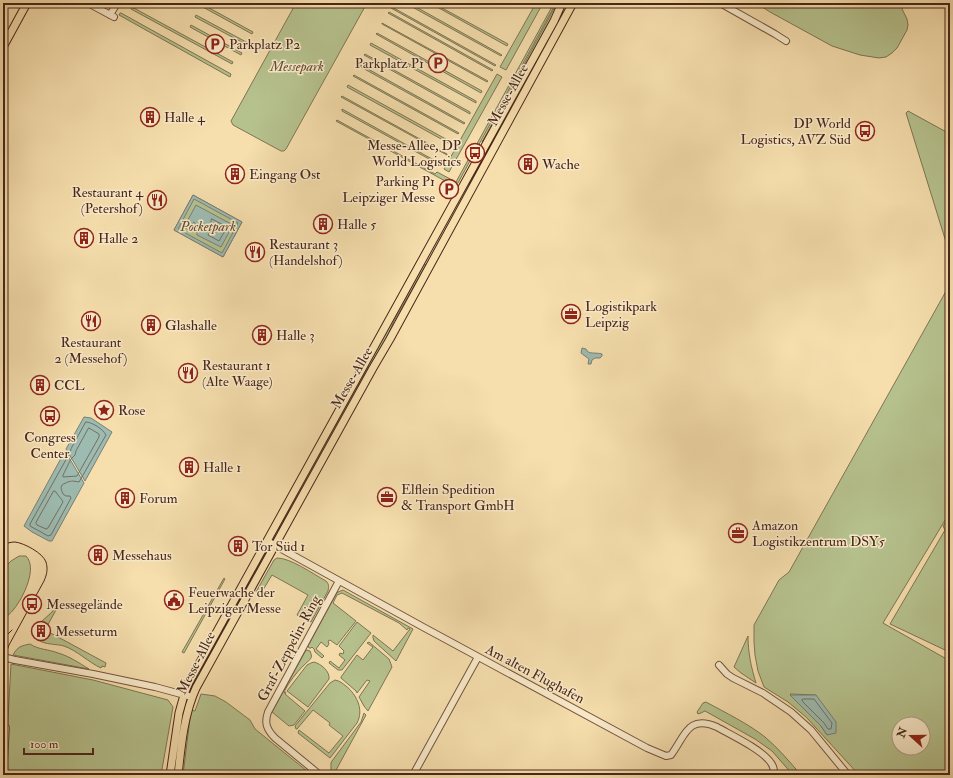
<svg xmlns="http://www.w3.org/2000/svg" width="953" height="778" font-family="'IM FELL Double Pica',serif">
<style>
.green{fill:#b6c28e;stroke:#807454;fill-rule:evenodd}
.water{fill:#9dbbb0;stroke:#7b7f74;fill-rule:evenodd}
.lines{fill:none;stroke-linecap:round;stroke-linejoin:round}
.shore{stroke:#737064;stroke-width:1}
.minor-casing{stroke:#74543e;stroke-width:8}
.major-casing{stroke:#492619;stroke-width:9}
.minor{stroke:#f9eaca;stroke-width:6}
.major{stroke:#f6dead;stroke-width:7}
.tram{stroke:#492619;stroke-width:1}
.minor-bridge-casing{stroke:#74543e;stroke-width:8;stroke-linecap:butt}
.minor-bridge{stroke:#f9eaca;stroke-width:6}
.labels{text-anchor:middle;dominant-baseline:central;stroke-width:3;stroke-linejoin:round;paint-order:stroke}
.poi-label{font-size:14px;fill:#492619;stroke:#f9eaca;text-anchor:start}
.park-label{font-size:14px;font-style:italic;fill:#644d36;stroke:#f9eaca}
.street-label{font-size:14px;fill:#492619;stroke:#f9eaca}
</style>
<rect width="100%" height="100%" fill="#f6dead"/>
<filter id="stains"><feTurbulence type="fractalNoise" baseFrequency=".005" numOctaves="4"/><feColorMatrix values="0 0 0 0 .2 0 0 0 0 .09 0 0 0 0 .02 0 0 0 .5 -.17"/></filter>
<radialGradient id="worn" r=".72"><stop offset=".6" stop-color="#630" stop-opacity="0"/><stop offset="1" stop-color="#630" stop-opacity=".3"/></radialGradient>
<path class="green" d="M296,3H367L286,149L284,151H281L233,125L231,121Z
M405,3H409L502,55L501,56Z
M430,3H433L508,44L507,46Z
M536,3H543L506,70L500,67Z
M554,3H556L458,183L455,184L447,182L336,121L337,120L435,174L437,172L456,182Z
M557,3H559L550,23L495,122L482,142Z
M564,3H566L550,40L472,185L469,184L490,145L498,126Z
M756,3H904L902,9L907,19L908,25L907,30L897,48L892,53L886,57L879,58L860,55L832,46L770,12Z
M202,4L253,32L252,34L201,6Z
M132,7L233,62L232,64L131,9Z
M392,7L496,65L495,66L391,8Z
M389,12L493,70L492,71L388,13Z
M120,13H121L231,74L230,77L119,15Z
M196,15L248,43L247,45L195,17Z
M382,23L488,81L487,82L382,24Z
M191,25L242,53L241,55L190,27Z
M377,33L482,91L481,93L376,34Z
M371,43L476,101V103L370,45Z
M365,54L470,112V114L364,55Z
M359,64L465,123L464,124L359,66Z
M497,74L502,77L449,172L444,169Z
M354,75L459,133L458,134L353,76Z
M348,85L453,143L452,145L347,87Z
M342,96L447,154V155L341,97Z
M342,109L441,164L440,165L342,111Z
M908,111L950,134V243L946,242L906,113Z
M193,195L242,222L223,257L174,230Z
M423,263L426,265L394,321L385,342L280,529H279L300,489L308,471Z
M950,284V512L883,623L950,661V775H859L806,717L788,702L764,687L758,671L755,655L754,642V625L779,580L789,572ZM790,694L816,695L827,735L821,726ZM899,724H923V748H899Z
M950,515V640L945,650L890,624L945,530L943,526Z
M19,556H26C38,568 23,598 14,609C11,613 7,616 3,620V569L11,561Z
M277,558C291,558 313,574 326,581C329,584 329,586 328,591L311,622L297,615L308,595L272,575L260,595L256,592L274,560Z
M224,578L225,579L184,653L182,652Z
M343,590L413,629L396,661L374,641L373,638V635L393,651L410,629L408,628L407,630L399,623L342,593L337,595L333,603L356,621L337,645L330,640L328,641L329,644L327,647L321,642L316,649L324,656L322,658L315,652L314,649L312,647L311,648H309L308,646L336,594L338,592Z
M54,609L56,610L45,630L106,663L105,667L102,666L101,668C88,662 78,651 64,646C53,643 35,646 33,631L41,622L52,612Z
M357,622L371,633L342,670H338L329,663L330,661L339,668L345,660L339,655L340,653L343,654L344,651L339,646Z
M748,636C748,652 751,667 756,683L741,673L734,667Z
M369,642L389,659L392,667L368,711L364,706L359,697L370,681L367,680L357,693L356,691L341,678V677L357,655L363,660L373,647L367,643Z
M30,644C39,650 48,649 58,653C69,656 79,663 89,669L13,655C18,646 21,646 30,644Z
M306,650L310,651C311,654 312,655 311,658C310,660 306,663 304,665C296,673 289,682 284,692V693L286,692L285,694L305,711L294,725L289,726L272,712Z
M314,662C321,664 330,671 329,679L308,707L287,691L307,665L311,663Z
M11,664L93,680L168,700L173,707L161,775H5Z
M335,680C340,681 342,683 346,686C357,695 364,710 357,723L330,758L298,733L299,730L329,753L343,736L329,725L330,723L313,710L297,729H296L295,726L330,683Z
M201,694L215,696L226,702L250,720L255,729L312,775H183L191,710L195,711Z
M706,702C726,713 747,723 765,737C778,748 790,762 801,775H793L772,751L755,739L705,711L701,713L698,714L697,712L703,703Z
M364,713L366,715L335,772L340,775H331V763L332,761L361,722Z"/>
<path class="water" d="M193,195L242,222L223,257L174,230ZM194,199L238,223L222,253L178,229Z
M196,205L233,225L221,247L197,235C197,231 197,224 194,222L192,224L191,232L184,227Z
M582,348L586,349C588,355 596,352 602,354V356L600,358H595L592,360L591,364H588L589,359L581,353Z
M84,417L91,418L112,432L85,481L66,449Z
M65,451L84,483L52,541H49L32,532L24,526Z
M790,695H816L836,722V733L827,735L821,726Z"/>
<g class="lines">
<path class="shore" d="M212,219L227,227L219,241L208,235L212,228L211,221Z
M86,422C92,422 103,429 106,435L79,482C77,482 75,481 73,481C72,481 66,482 66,483C59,485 61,489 63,494L66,496H70L71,498L51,535L48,536L41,532L30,526V524L68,456L70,453L71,449Z
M89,428L99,434V437L77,476L63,477V475L71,459L75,455L76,451Z
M54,491L56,492C58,496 62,499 63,502L48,528L46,529L37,525L36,523Z
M804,699H814L832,723L831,729H828L824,723L803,702L802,700Z"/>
<defs>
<path id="minor" d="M88,3L114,17
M720,3L775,34L786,41
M110,15L116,5L115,3
M267,541L423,627L647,748L666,756L671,755C685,737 687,714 717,727C731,735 763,750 771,763C774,767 774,770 774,775
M15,660L93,674L155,687L192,697
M719,665L727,674L733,678L763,693L791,712L811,730L848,775
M3,775L6,728
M320,775L275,738C267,730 264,723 268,712L339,581
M413,775L478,657"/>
<path id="major" d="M3,47L27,3
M170,775L179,713L184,695L188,684L554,21L562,3
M178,775C181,747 184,714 196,688L373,368L390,339L573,3"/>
</defs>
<use href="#minor" class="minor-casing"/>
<use href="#major" class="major-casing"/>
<use href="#minor" class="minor"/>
<use href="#major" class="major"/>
<path class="tram" d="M3,545C7,543 11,542 15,542C24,543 43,553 46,562C48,569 47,574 44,581L9,645L3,661
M3,636L8,634L12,630"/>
<defs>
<path id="minor-bridge" d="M3,657L15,660"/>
</defs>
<use href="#minor-bridge" class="minor-bridge-casing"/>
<use href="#minor-bridge" class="minor-bridge"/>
</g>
<defs>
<symbol id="parking-ring" viewBox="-11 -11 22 22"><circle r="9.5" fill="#f9eaca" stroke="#8f2418" stroke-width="1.5"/><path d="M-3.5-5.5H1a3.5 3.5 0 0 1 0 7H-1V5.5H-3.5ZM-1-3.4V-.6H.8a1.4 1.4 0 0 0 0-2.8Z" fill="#8f2418"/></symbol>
<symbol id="building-ring" viewBox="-11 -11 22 22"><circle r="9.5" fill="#f9eaca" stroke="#8f2418" stroke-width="1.5"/><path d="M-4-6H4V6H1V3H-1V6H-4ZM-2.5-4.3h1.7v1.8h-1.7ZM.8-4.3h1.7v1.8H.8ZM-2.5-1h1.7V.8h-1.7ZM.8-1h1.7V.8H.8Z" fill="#8f2418"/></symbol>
<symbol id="bus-ring" viewBox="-11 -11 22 22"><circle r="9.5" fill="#f9eaca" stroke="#8f2418" stroke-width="1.5"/><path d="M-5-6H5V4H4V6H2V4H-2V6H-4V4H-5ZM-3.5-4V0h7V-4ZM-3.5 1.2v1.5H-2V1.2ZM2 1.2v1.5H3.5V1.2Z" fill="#8f2418"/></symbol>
<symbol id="restaurant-ring" viewBox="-11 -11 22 22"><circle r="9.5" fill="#f9eaca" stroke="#8f2418" stroke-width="1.5"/><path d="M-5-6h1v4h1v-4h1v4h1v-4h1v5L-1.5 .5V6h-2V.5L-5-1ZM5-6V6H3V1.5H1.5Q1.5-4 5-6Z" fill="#8f2418"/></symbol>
<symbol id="office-ring" viewBox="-11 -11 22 22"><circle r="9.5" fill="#f9eaca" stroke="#8f2418" stroke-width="1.5"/><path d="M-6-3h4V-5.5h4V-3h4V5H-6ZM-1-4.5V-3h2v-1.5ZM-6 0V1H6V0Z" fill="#8f2418"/></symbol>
<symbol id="sight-ring" viewBox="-11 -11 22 22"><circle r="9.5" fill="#f9eaca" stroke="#8f2418" stroke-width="1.5"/><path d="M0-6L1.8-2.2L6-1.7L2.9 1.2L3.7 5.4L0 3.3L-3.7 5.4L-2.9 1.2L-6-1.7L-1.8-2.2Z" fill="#8f2418"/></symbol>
<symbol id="civic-ring" viewBox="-11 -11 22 22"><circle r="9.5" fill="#f9eaca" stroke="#8f2418" stroke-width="1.5"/><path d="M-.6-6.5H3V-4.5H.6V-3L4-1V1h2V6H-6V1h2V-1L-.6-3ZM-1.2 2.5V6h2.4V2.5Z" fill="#8f2418"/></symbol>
</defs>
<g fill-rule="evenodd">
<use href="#parking-ring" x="204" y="33" width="22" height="22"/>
<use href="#parking-ring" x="427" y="52" width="22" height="22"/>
<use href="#building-ring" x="139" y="106" width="22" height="22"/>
<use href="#bus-ring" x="854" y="120" width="22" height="22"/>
<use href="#bus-ring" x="464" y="142" width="22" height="22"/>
<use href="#building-ring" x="517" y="153" width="22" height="22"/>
<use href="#building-ring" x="224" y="163" width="22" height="22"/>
<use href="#parking-ring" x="438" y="178" width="22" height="22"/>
<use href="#restaurant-ring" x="146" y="189" width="22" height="22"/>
<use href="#building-ring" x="312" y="213" width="22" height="22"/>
<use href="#building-ring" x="73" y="227" width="22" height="22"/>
<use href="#restaurant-ring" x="244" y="241" width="22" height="22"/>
<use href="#office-ring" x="560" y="303" width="22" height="22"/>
<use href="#restaurant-ring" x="80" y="310" width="22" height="22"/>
<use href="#building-ring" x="140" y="314" width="22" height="22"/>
<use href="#building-ring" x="251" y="324" width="22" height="22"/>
<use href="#restaurant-ring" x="177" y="362" width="22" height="22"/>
<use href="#building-ring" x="29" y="374" width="22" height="22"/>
<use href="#sight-ring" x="93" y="399" width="22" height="22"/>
<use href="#bus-ring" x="39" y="405" width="22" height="22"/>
<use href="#building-ring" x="178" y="456" width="22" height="22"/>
<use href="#office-ring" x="376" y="486" width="22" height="22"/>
<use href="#building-ring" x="114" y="487" width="22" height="22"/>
<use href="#office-ring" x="727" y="522" width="22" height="22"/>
<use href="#building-ring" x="227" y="535" width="22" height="22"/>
<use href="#building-ring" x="87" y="544" width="22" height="22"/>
<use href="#civic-ring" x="163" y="589" width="22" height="22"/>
<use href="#bus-ring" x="21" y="593" width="22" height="22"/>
<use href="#building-ring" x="30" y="620" width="22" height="22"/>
</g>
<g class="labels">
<g class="poi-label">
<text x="229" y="44">Parkplatz P2</text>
<text x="424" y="63" text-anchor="end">Parkplatz P1</text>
<text x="164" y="117">Halle 4</text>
<text x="851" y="123" text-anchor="end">DP World<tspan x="851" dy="16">Logistics, AVZ Süd</tspan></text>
<text x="461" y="145" text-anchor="end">Messe-Allee, DP<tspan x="461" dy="16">World Logistics</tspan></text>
<text x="542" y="164">Wache</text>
<text x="249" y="174">Eingang Ost</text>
<text x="435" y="181" text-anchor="end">Parking P1<tspan x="435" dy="16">Leipziger Messe</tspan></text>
<text x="143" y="192" text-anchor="end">Restaurant 4<tspan x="143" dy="16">(Petershof)</tspan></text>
<text x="337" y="224">Halle 5</text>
<text x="98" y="238">Halle 2</text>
<text x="269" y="244">Restaurant 3<tspan x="269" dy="16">(Handelshof)</tspan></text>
<text x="585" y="306">Logistikpark<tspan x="585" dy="16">Leipzig</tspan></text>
<text x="165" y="325">Glashalle</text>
<text x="276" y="335">Halle 3</text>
<text x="91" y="342" text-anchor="middle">Restaurant<tspan x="91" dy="16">2 (Messehof)</tspan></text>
<text x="202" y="365">Restaurant 1<tspan x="202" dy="16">(Alte Waage)</tspan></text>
<text x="54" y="385">CCL</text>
<text x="118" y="410">Rose</text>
<text x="50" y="437" text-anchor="middle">Congress<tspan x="50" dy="16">Center</tspan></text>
<text x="203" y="467">Halle 1</text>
<text x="401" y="489">Elflein Spedition<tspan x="401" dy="16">&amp; Transport GmbH</tspan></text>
<text x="139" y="498">Forum</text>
<text x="752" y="525">Amazon<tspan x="752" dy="16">Logistikzentrum DSY5</tspan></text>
<text x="252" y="546">Tor Süd 1</text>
<text x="112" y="555">Messehaus</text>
<text x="188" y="592">Feuerwache der<tspan x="188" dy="16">Leipziger Messe</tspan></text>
<text x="46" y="604">Messegelände</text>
<text x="55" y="631">Messeturm</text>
</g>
<g class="park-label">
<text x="297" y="66">Messepark</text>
<text x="208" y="226">Pocketpark</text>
</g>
<g class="street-label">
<text transform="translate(508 95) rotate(-61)">Messe-Allee</text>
<text transform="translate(352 378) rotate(-60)">Messe-Allee</text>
<text transform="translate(289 648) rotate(-62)">Graf-Zeppelin-Ring</text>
<text transform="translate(196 663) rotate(-63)">Messe-Allee</text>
<text transform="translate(535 674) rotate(28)">Am alten Flughafen</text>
</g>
</g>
<rect width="953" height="778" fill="none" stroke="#f6dead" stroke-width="16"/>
<rect x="4" y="4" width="945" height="770" fill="none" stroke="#492619" stroke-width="2"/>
<rect x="8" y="8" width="937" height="762" fill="none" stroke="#492619"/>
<g transform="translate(911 736) rotate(291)"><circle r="19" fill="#f9eaca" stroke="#b39c83"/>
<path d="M0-3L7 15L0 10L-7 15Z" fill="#8f2418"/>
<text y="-6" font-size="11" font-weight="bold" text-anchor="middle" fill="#492619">N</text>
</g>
<path d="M24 748v6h69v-6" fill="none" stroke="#492619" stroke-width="2"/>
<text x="30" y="748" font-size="12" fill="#492619" stroke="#f9eaca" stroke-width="3" paint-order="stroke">100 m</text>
<rect width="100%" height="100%" filter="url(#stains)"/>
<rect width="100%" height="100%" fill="url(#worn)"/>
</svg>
